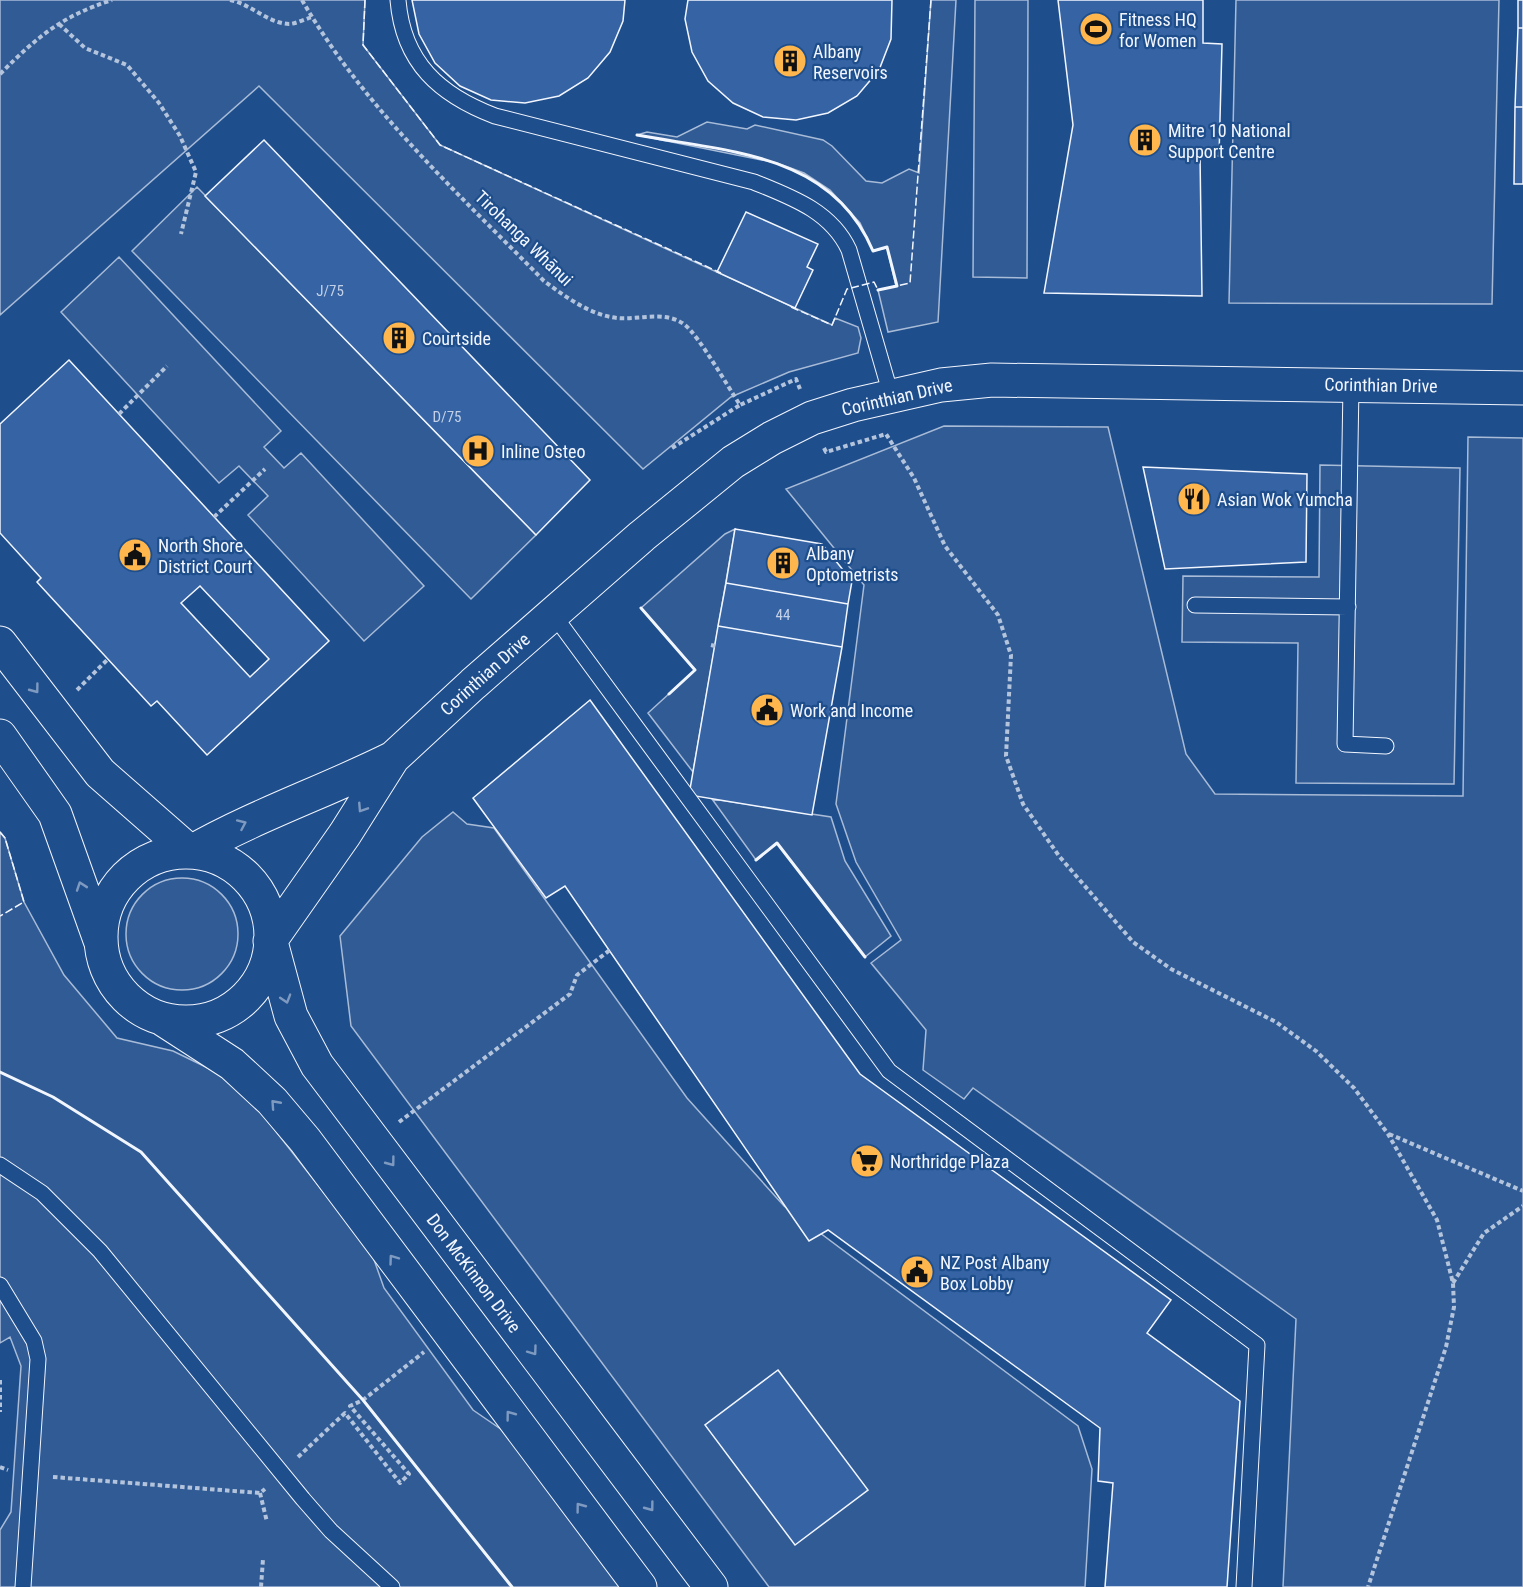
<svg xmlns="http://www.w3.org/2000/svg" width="1523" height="1587" font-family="'Roboto Condensed',sans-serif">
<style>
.built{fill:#305b95;stroke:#a8bbd7;stroke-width:1.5}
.building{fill:#3563a3;stroke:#f2f6ff;stroke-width:1.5;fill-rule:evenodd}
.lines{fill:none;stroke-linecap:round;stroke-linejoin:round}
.lane-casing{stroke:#f2f6ff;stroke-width:17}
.secondary-casing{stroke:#f2f6ff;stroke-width:35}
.path{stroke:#b3c4dc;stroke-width:4;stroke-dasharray:4.5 3;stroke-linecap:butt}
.lane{stroke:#1f4e8c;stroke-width:15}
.secondary{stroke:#1f4e8c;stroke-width:33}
.fence{stroke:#f2f6ff;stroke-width:1.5;stroke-dasharray:8 3;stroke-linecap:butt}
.wall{stroke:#f2f6ff;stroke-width:3}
.oneway{stroke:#7e9ac0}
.labels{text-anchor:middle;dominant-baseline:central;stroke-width:4.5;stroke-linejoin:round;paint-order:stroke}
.number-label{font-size:15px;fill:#c3d1e8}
.poi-label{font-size:18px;fill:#f2f6ff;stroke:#1f4e8c;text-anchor:start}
.street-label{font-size:18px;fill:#f2f6ff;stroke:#1f4e8c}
</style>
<rect width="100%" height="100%" fill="#1f4e8c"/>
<path class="built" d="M0,0H365L363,45L440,145L832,325L835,318L858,327L861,338L858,353L789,372L731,397L643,469L259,86L0,315Z
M931,0H956L938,322L888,332L878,290L896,286L887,248L873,251L860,223L830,190L804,173L777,163L637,135L647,132L677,137L707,122L747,129L755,125L823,140L832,146L866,181L882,183L909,169L919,173Z
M975,0H1028L1027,278L973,277Z
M1236,0H1499L1492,304L1229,303Z
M197,187L536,535L471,599L132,251Z
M119,257L281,431L264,447L284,468L301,453L424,586L364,641L248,515L268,496L239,466L219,483L61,312Z
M944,426L1108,427L1186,754L1215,794L1463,796L1468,437L1523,438V1587H1283L1296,1319L973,1088L964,1099L923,1070L926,1030L871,963L901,940L856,862L836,804L864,585L786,489Z
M1320,465L1460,468L1454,784L1296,783L1298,643L1182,642L1183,576L1319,577Z
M735,529L715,646L693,772L648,713L695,670L641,608L725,534Z
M712,799L831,817L845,861L891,936L865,957L777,843L756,860Z
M453,812L467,824L494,828L687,1098L784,1206L1078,1426L1092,1469L1085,1587H769L351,1026L340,936L422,837Z
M0,832L5,838L24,902L64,975L117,1038L173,1051L214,1071L252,1101L372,1254L384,1288L473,1410L505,1432L621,1587H0V1530L11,1512L21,1366L10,1337L0,1343Z
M126 934a56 56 0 1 1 112 0a56 56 0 1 1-112 0Z"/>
<path class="building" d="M412,0H625L623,21L610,52L588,78L559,96L525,103L491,100L460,86L435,63L419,34Z
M688,0H892L891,39L879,70L857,96L828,113L796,120L763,117L733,103L708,81L692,52L685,19Z
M1058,0H1203V43L1222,44L1219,156L1200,155L1202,296L1044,293L1073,125Z
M1518,0H1523V28H1518Z
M1518,28H1523V107H1515Z
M1515,107H1523V184H1514Z
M264,140L590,480L536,535L205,196Z
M746,212L818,244L807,267L813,270L795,308L717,272Z
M69,360L329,641L207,755L157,701L151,706L37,582L41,578L0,533V424ZM200,586L269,659L250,677L181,603Z
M1143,467L1307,474L1306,562L1165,569Z
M735,529L822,544L852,581L848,604L726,583Z
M726,583L848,604L842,647L718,626Z
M718,626L842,647L812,815L689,795Z
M590,700L860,1074L1171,1300L1147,1333L1240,1401L1227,1587H1105L1113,1483L1098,1481L1100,1428L828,1230L809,1241L565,886L546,898L473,798Z
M778,1370L868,1490L795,1545L705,1425Z"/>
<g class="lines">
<defs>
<path id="lane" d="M398,0C403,63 440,95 495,116L754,182C791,197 831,211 849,250L891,395
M1351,386L1345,744L1386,746
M1195,605L1348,607
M553,614L889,1071L1257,1345L1244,1587
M0,1165L42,1193L100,1251L303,1499L331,1531L392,1587
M0,1285L34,1341L38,1359L23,1587"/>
<path id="secondary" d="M0,643L100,773L190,852
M0,736L55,814L100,940
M191,852C256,815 327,791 393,758
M101 937a85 85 0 1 1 170 0a85 85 0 1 1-170 0Z
M270,941L345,834L393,758L473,684L642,536L733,462L772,438L812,418L853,405L941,385L992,380L1523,388
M271,942L291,1016L317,1065L711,1587
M164,1020L232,1064L272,1101L305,1140L640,1587"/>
</defs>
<use href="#lane" class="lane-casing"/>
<use href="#secondary" class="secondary-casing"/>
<path class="path" d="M230,0C251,4 267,23 289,24C295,24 305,19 312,17
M302,0C364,108 458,193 544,281C566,297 590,315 617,318C639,320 666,310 685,325C699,336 728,387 740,405L796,379L800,389
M59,24L85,48L127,65L159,103L180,136L196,172L181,234
M0,74C37,37 62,16 112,0
M119,414L167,366
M672,448L740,405
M824,448L826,452L886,434L914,478L945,546L998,615L1011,655L1006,756L1023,804L1059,856L1133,942L1171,969L1276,1022L1316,1051L1354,1088L1388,1134L1437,1220L1453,1283L1454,1307L1446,1347L1368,1587
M214,517L265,469
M711,645L715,646
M77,690L108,659
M399,1122L570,994L577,975L610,950
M1389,1134L1523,1191
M1453,1283L1484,1233L1523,1206
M0,1380V1412
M298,1457L345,1413L400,1483L409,1474L350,1406L363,1400L424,1352
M0,1467L8,1470
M53,1477L260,1493L265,1489
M260,1493L267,1522
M261,1587L263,1559"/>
<use href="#lane" class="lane"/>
<use href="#secondary" class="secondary"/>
<path class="fence" d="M365,0L363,45L440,145L721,273
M791,307L832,325L847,289L874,282L878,290L910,283L931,0
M0,832L5,838L24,902L0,916"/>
<path class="wall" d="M637,135C729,152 832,153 873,251L887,247L897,286L878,290
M641,608L695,670L669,694
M756,860L777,843L865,957
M0,1072L53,1097L141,1152L363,1400L512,1587"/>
</g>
<defs><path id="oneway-chevron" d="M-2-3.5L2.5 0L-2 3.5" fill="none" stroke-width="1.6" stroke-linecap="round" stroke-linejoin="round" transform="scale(1.5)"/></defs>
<g class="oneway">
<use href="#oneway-chevron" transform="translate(35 689) rotate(53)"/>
<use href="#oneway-chevron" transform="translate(362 808) rotate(123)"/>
<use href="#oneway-chevron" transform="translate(242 824) rotate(-24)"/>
<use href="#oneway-chevron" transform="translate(81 886) rotate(-109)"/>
<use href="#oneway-chevron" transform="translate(286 999) rotate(73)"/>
<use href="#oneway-chevron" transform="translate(275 1104) rotate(-132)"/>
<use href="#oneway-chevron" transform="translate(391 1162) rotate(53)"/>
<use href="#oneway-chevron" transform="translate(393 1259) rotate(-126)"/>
<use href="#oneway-chevron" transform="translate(533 1351) rotate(54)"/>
<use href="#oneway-chevron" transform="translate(510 1415) rotate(-127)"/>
<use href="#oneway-chevron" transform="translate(580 1507) rotate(-127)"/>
<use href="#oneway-chevron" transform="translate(650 1507) rotate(53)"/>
</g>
<defs>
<symbol id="stadium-disc" viewBox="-11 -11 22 22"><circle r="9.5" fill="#ffb74d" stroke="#1f4e8c"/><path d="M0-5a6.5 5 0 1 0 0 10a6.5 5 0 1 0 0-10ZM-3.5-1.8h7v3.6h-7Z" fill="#111"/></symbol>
<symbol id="building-disc" viewBox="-11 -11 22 22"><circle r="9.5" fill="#ffb74d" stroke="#1f4e8c"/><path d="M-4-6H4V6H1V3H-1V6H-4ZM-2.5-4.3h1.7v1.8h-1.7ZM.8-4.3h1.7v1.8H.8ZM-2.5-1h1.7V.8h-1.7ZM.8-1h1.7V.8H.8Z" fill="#111"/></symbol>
<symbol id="hospital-disc" viewBox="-11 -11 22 22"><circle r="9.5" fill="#ffb74d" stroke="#1f4e8c"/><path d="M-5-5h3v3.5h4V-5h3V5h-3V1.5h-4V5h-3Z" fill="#111"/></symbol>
<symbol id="restaurant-disc" viewBox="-11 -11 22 22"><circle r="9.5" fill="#ffb74d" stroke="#1f4e8c"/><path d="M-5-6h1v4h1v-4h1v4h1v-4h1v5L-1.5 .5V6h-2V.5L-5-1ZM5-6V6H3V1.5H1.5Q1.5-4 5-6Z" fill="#111"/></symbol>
<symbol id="civic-disc" viewBox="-11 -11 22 22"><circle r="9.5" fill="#ffb74d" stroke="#1f4e8c"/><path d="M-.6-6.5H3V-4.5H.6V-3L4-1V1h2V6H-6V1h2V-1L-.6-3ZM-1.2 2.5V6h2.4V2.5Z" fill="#111"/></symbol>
<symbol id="supermarket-disc" viewBox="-11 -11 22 22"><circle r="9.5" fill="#ffb74d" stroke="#1f4e8c"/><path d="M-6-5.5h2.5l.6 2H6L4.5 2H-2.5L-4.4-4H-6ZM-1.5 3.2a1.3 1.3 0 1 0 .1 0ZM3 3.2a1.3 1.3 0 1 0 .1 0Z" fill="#111"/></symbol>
</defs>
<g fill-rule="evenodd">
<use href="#stadium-disc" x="1077" y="10" width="38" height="38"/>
<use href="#building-disc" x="771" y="42" width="38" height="38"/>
<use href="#building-disc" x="1126" y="121" width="38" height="38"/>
<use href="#building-disc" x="380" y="319" width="38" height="38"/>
<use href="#hospital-disc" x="459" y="432" width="38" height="38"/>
<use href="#restaurant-disc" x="1175" y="480" width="38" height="38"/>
<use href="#civic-disc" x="116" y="536" width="38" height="38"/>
<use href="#building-disc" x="764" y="544" width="38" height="38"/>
<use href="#civic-disc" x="748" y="691" width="38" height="38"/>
<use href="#supermarket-disc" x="848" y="1142" width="38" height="38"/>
<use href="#civic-disc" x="898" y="1253" width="38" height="38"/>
</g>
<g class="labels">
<g class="number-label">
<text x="330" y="291">J/75</text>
<text x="447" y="417">D/75</text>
<text x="783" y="615">44</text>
</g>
<g class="poi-label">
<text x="1119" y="19">Fitness HQ<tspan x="1119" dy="21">for Women</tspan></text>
<text x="813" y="51">Albany<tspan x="813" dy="21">Reservoirs</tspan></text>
<text x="1168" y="130">Mitre 10 National<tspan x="1168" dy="21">Support Centre</tspan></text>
<text x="422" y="338">Courtside</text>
<text x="501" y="451">Inline Osteo</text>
<text x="1217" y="499">Asian Wok Yumcha</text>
<text x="158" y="545">North Shore<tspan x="158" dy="21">District Court</tspan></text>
<text x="806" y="553">Albany<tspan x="806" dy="21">Optometrists</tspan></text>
<text x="790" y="710">Work and Income</text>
<text x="890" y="1161">Northridge Plaza</text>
<text x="940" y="1262">NZ Post Albany<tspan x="940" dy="21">Box Lobby</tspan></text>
</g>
<g class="street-label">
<text transform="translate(524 238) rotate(44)">Tirohanga Whānui</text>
<text transform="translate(1381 385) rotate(1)">Corinthian Drive</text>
<text transform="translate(897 397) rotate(-13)">Corinthian Drive</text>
<text transform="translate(485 674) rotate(-42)">Corinthian Drive</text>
<text transform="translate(474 1273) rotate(53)">Don McKinnon Drive</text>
</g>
</g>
</svg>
